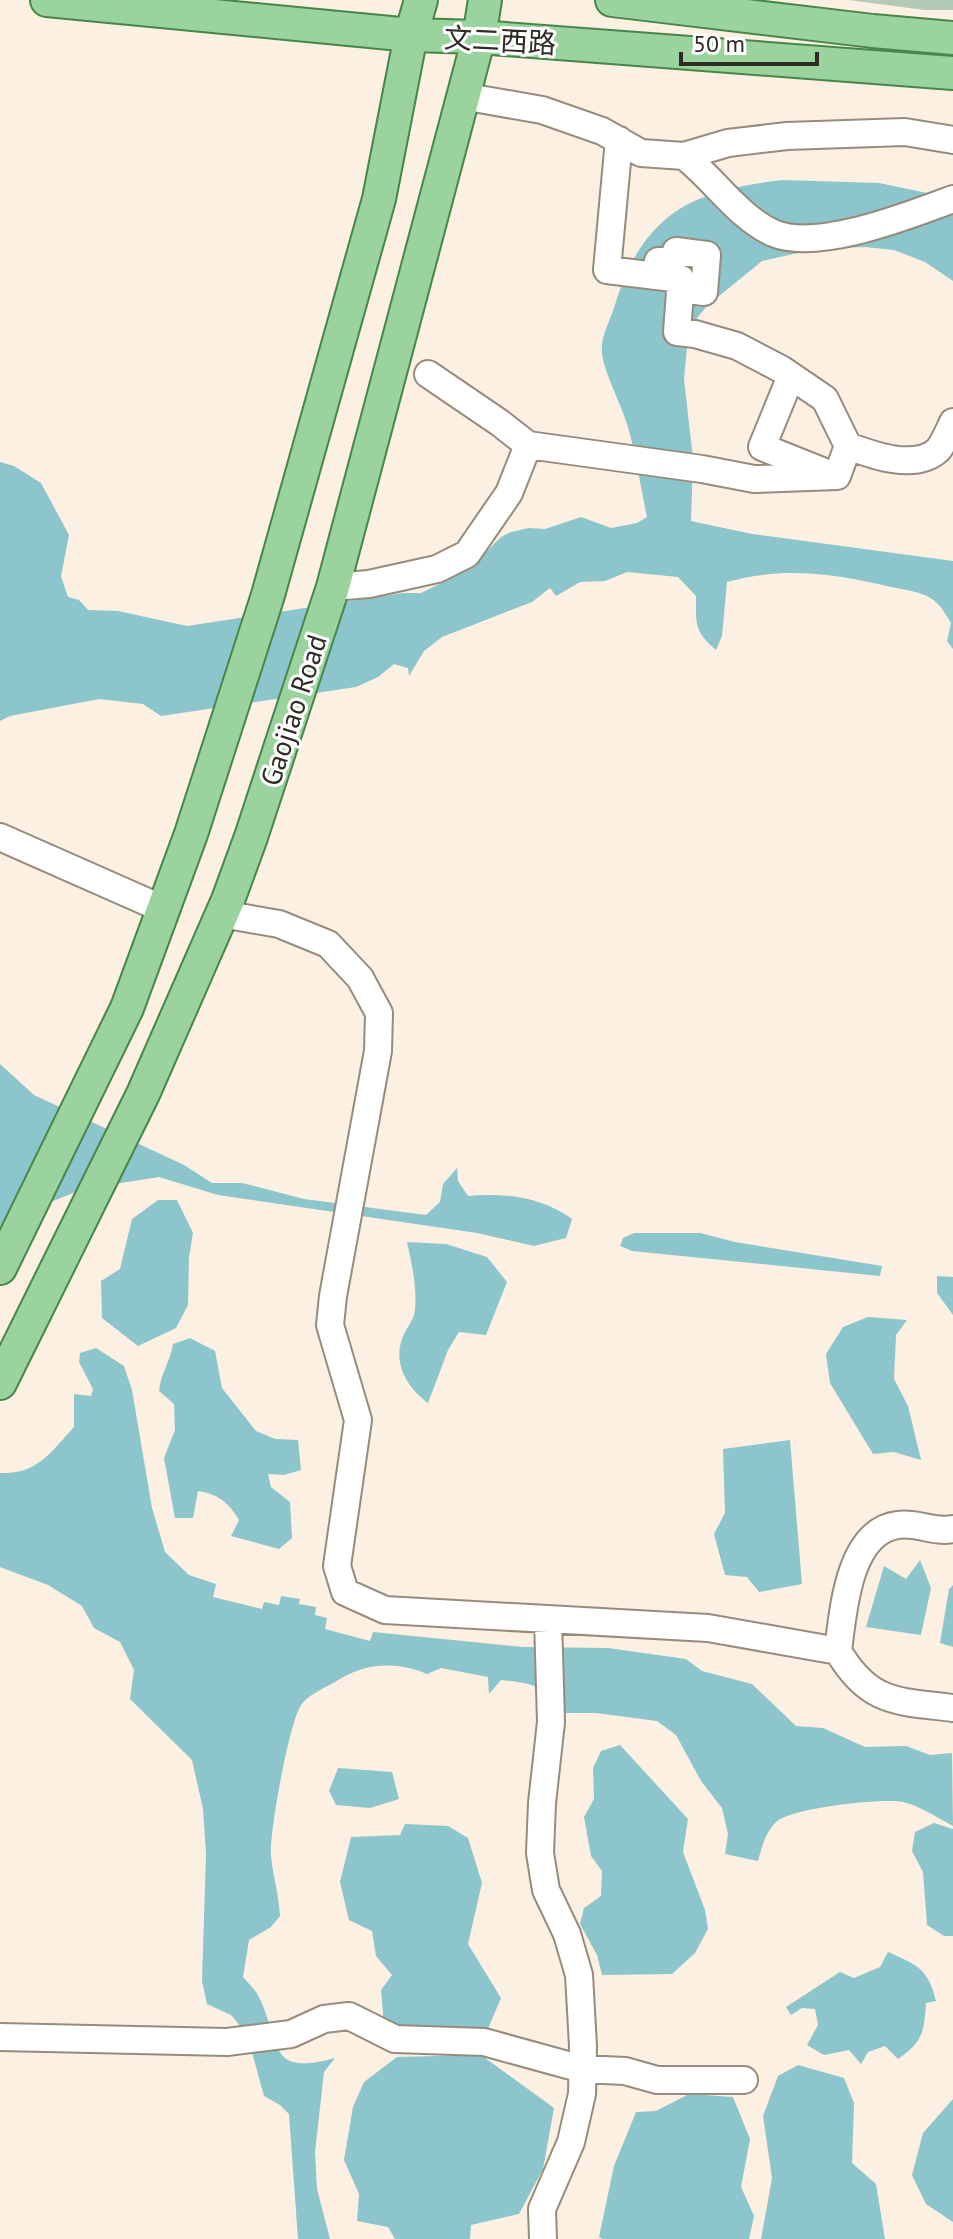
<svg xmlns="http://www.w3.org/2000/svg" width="953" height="2239" font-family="'PT Sans','Noto Sans SC',sans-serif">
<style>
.green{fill:#b5cab6}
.water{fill:#8cc5cb}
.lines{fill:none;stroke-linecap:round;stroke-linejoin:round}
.minor-casing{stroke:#968c7e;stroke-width:30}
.major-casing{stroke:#488549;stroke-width:36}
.minor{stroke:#fff;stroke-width:26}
.major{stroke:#9ad39e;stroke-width:32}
.labels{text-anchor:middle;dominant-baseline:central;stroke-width:6;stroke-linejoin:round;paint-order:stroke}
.street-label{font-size:28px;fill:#2f2b25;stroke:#fff}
</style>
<rect width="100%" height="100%" fill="#fbf0e1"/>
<path class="green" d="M849,0H953V10H924Z"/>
<path class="water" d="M783,180L879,183L927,193L953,209V281L925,262L894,250L865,247L816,249L762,261L707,306L697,318L687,347L684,379L693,459L691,521L752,534L953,561V649L947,641L951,623C946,615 941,605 932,599C920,591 905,590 891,587C836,574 783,566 727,582L722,636L716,650C694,631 696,624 696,596L678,577L627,572L605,581L580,582L556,596L550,588L532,602L442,637L424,651L409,676L408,668L394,664L378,677L356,687L161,716L143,704L99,699L10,716L0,721V462L14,466L41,483L69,535L61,576L68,597L79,600L88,610L118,611L187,626L403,593H421L468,570L501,537L511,532L529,528L545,529L581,517L611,528L637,523L647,517C640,485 636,452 626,421C620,402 603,370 602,352C600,338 611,318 615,305C643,213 692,190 783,180Z
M0,1064L34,1095L184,1165L212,1183H242L304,1199L426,1215L440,1202L443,1184L457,1168L458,1181L468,1196C506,1193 540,1196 572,1219L566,1238L534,1246L477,1233L218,1195L159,1177L83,1189L11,1218L0,1226Z
M158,1200H177L193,1233L189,1257L188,1305L176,1328L138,1346L102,1318L101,1281L120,1269L132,1219Z
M634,1233H700L735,1242L882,1266L880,1276L632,1251L620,1246L623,1238Z
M407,1242L446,1244L487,1257L507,1282L486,1335L459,1332L448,1350L428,1403C408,1388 393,1365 402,1339C405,1329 414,1321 415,1310C417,1287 412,1264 407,1242Z
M937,1276L953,1277V1315L937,1293Z
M868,1317L907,1320L896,1335L894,1379L908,1406L921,1460L894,1452L873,1454L830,1383L826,1354L843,1327Z
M190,1338L215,1351L222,1388L256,1431L275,1439L298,1440L301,1470L284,1475L268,1474L271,1487L290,1502L292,1538L279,1549L231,1536L239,1520C230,1504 217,1493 198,1491L193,1518H175L164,1458L175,1430L174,1404L159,1391C161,1373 170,1362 173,1344Z
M96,1348L124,1366L132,1390L152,1508L165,1552L189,1575L216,1584L213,1597L262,1609L264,1602L279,1605L281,1596L300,1599L299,1604L316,1607L315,1615L327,1618L325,1629L370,1641L373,1632L523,1647L608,1648L686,1659L702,1671L752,1684L796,1726L823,1728L865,1747L906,1746L930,1755L952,1753L953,1826C938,1818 920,1806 903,1802C880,1798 792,1808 776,1822C765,1833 762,1847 758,1861L725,1854L728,1834L722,1808L701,1781L676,1735L657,1721L596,1713H563C547,1685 531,1683 501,1680L489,1694L488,1677L441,1668L427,1674C398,1662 368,1662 340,1679C329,1686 306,1695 300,1707C289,1725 269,1833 271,1856C273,1876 279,1896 280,1916L271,1927L249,1940L243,1977C248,1983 255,1989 259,1997C281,2043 267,2077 335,2058L324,2072L315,2152L317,2189L330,2239H298L289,2114L280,2105L264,2096L247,2034L231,2015L207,2004L202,1981L206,1854L203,1809L192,1760L130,1699L134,1670L120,1642L94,1628L82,1606L48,1585L0,1567V1473C37,1475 51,1452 74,1427V1394L91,1396L93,1389L79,1362L80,1353Z
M790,1440L802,1584L759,1592L747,1577L725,1575L714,1534L725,1513L723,1449Z
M920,1560L931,1588L921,1635L866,1627L884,1566L906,1579Z
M953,1585V1647L940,1643L949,1589Z
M620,1745L688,1819L683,1852L705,1910L708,1929L695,1953L672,1974L602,1975L597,1955L580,1924L584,1908L601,1896L602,1871L591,1856L584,1817L594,1799L593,1768L601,1751Z
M338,1768L392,1772L399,1799L370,1808L336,1805L329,1791Z
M934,1823L953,1829V1936H944L927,1925L923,1872L912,1851L915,1832Z
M405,1824L448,1826L468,1838L482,1883L468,1944L501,1998L487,2031L384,2027L381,1990L392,1975L376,1956L372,1931L349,1920L340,1882L351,1837L400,1835Z
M888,1952C917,1965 928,1968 936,2001L926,2003C924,2032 923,2042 898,2059L885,2046L868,2052L861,2064L849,2050L824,2055L807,2045L818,2025L815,2009L802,2008L791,2015L786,2007L840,1972L854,1978L880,1967Z
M481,2055L554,2108L543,2169L519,2214L471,2225L470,2239H395L388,2227L357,2221L359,2194L344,2160L353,2107L364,2082L397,2057Z
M798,2065L844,2078L854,2103L852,2163L876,2184L885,2239H761L772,2178L763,2116L778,2076Z
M689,2094L733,2097L750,2139L741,2187L754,2216L749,2239H603L599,2237L614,2166L636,2112L656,2111Z
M953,2099V2222L926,2204L912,2175L923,2133Z"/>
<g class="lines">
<defs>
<path id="minor" d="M462,96L542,110L602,131L641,153L684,156L728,143L787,136L905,132L953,140
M684,156C714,179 738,217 773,233C817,252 910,215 953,199
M655,276L658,261H673L676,251L707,255L704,292L681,289
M428,374L500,423L528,445L702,469L754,479L837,476L848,446L825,399L781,369L737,346L695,334L677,332L681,279L607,270L619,140
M791,376L762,447L822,471
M848,446C872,455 915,471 938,450C944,443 949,430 953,422
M333,587L369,584L437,569L467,554L509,493L528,445
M0,837L163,909
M222,914L279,924L328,944L360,978L379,1013L378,1051L333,1296L330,1325L358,1420L337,1566L345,1592L385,1610L708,1628L838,1651C869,1704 897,1701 953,1708
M838,1651C843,1613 848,1531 898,1525C917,1522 934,1533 953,1529
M0,2037L227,2042L291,2034L324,2019L349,2016L395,2039L484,2042L582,2069L625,2071L657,2080H744
M543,2239L542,2209L571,2142L582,2094L583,2046L579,1975L567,1934L546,1890L540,1853L542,1803L551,1722L548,1619"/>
<path id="major" d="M47,0L411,35L479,37L953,73
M612,0L873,31L953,38
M0,1268L127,1008L191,834L268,595L379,199L411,35L421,0
M0,1383L143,1094L228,900L251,837L333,587L479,37L485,0"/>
</defs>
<use href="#minor" class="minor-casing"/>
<use href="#major" class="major-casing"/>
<use href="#minor" class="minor"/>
<use href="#major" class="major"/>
</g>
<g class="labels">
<g class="street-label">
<text transform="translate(500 40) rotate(3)">文二西路</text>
<text transform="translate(293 710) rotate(-72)">Gaojiao Road</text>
</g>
</g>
<path d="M681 52v12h136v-12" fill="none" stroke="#2f2b25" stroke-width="4"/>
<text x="693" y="52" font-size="24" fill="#2f2b25" stroke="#ffffff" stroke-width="6" paint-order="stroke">50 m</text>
</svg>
